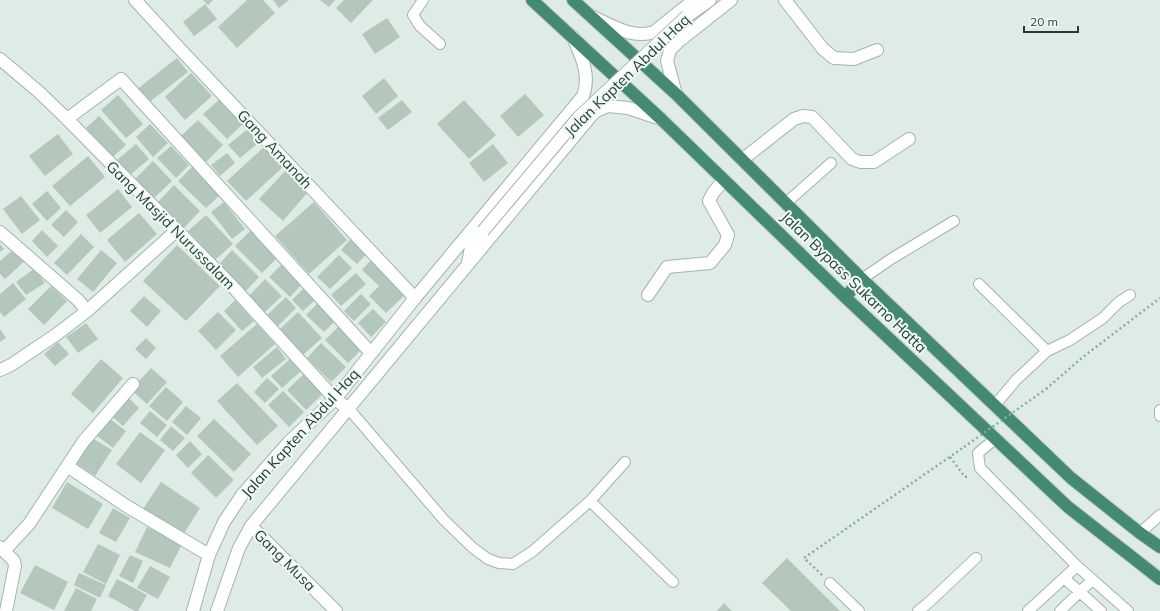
<svg xmlns="http://www.w3.org/2000/svg" width="1160" height="611" font-family="Mulish,sans-serif">
<style>
.building{fill:#b4c7bd}
.lines{fill:none;stroke-linecap:round;stroke-linejoin:round}
.service-casing{stroke:#a2b4ab;stroke-width:12}
.minor-casing{stroke:#a2b4ab;stroke-width:14}
.tertiary-casing{stroke:#a2b4ab;stroke-width:14}
.trunk-casing{stroke:#c0c9c5;stroke-width:14}
.path{stroke:#7db39b;stroke-width:2.5;stroke-dasharray:2 3;stroke-linecap:butt}
.service{stroke:#fff;stroke-width:10}
.minor{stroke:#fff;stroke-width:12}
.tertiary{stroke:#fff;stroke-width:12}
.trunk{stroke:#448a70;stroke-width:12}
.tertiary-bridge-casing{stroke:#a2b4ab;stroke-width:14;stroke-linecap:butt}
.path-bridge{stroke:#7db39b;stroke-width:2.5;stroke-dasharray:2 3;stroke-linecap:butt}
.tertiary-bridge{stroke:#fff;stroke-width:12}
.labels{text-anchor:middle;dominant-baseline:central;stroke-width:4;stroke-linejoin:round;paint-order:stroke}
.street-label{font-size:15px;fill:#1f3e31;stroke:#f0f8f3}
</style>
<rect width="100%" height="100%" fill="#dfece5"/>
<path class="building" d="M203,0H213L208,5Z
M247,0H263L275,13L237,48L218,27Z
M273,0H289L279,8Z
M320,0H335L329,7Z
M344,0H373L351,23L336,8Z
M205,4L217,19L194,36L183,22Z
M387,18L400,37L375,54L362,34Z
M177,58L188,72L147,104L136,90Z
M191,73L212,96L185,120L165,97Z
M384,78L398,96L376,114L362,96Z
M525,94L544,115L518,137L500,116Z
M118,95L143,124L126,138L101,110Z
M220,99L243,124L227,139L203,114Z
M402,100L412,112L388,130L378,118Z
M464,100L496,135L469,159L437,124Z
M99,116L126,145L113,157L86,128Z
M198,120L223,145L206,162L181,136Z
M150,124L168,143L153,157L136,137Z
M249,128L261,141L240,158L228,145Z
M58,134L73,154L45,176L29,156Z
M136,144L149,159L130,175L117,160Z
M493,144L508,163L484,182L469,163Z
M171,146L189,165L176,178L157,158Z
M264,147L283,167L246,201L227,181Z
M227,153L235,163L220,176L211,165Z
M88,156L105,177L70,206L52,186Z
M153,161L172,181L153,199L134,180Z
M193,166L221,194L206,208L178,181Z
M285,171L308,192L283,221L259,199Z
M174,185L200,211L184,228L158,202Z
M118,189L132,207L100,233L86,215Z
M47,191L61,208L47,221L32,204Z
M21,196L40,220L22,234L3,209Z
M224,202L245,229L232,239L211,212Z
M314,202L347,240L309,274L275,236Z
M66,210L78,222L64,237L51,225Z
M139,213L157,234L125,262L107,240Z
M206,215L233,244L215,260L188,231Z
M42,230L58,246L47,257L32,241Z
M251,230L278,257L262,273L235,246Z
M81,234L94,247L67,275L54,263Z
M354,235L370,250L357,264L341,250Z
M0,244L4,249L0,252Z
M177,245L220,286L186,321L143,281Z
M16,247L27,259L5,279L0,274V261Z
M101,250L117,263L93,292L77,279Z
M232,250L259,277L246,291L219,264Z
M339,255L352,268L330,289L317,277Z
M371,260L407,293L386,313L369,296L379,286L362,270Z
M282,264L302,284L290,297L269,277Z
M35,268L45,283L26,295L16,282Z
M356,273L366,284L341,306L331,295Z
M265,279L282,296L265,312L249,296Z
M13,283L26,299L4,317L0,312V294Z
M51,286L67,301L44,325L28,309Z
M303,289L315,300L303,311L292,300Z
M361,294L371,304L354,321L344,311Z
M144,296L161,311L147,327L130,311Z
M286,297L296,308L278,326L267,315Z
M235,300L254,321L242,331L224,311Z
M319,302L337,319L324,332L306,315Z
M373,309L386,322L371,337L358,323Z
M218,312L236,330L216,350L198,331Z
M298,312L322,338L303,355L279,330Z
M86,323L98,339L78,353L66,337Z
M257,324L275,344L238,377L220,356Z
M340,325L363,348L348,363L325,340Z
M0,329L6,338L0,342Z
M146,338L156,348L146,359L135,349Z
M58,342L69,354L55,366L44,354Z
M321,343L346,367L331,382L307,358Z
M277,347L286,359L262,378L253,367Z
M101,359L123,378L93,413L71,394Z
M290,359L301,371L282,388L271,376Z
M151,368L167,382L147,404L131,390Z
M305,373L324,393L306,410L287,390Z
M267,378L279,389L265,403L254,392Z
M237,383L278,426L257,445L217,401Z
M166,387L183,402L167,421L149,406Z
M283,391L304,412L289,427L268,405Z
M126,395L139,408L123,426L109,414Z
M186,406L201,418L187,435L172,422Z
M150,411L167,425L157,437L140,423Z
M109,418L126,431L113,448L96,435Z
M214,419L251,454L234,472L197,436Z
M171,426L185,438L173,451L160,440Z
M140,432L165,450L141,483L116,464Z
M92,438L112,450L95,476L75,463Z
M190,441L202,454L188,468L176,455Z
M208,455L234,480L216,498L191,473Z
M67,482L103,504L88,529L52,508Z
M161,482L200,508L183,535L143,509Z
M113,508L130,518L116,542L99,533Z
M147,527L182,544L170,568L135,552Z
M98,544L120,555L106,584L83,572Z
M130,555L143,561L133,583L119,576Z
M787,558L840,611H791L762,583Z
M35,565L68,582L54,610L20,593Z
M150,566L170,577L158,599L137,588Z
M79,573L106,585L100,598L74,585Z
M117,579L147,595L138,611H135L108,596Z
M76,588L97,599L91,611H64Z
M724,603L732,611H717Z"/>
<g class="lines">
<defs>
<path id="service" d="M423,0L413,15L420,26L440,44
M786,203L831,163
M862,279L891,259L954,221
M979,284L1047,351
M995,405L1016,380L1047,351L1070,340L1103,318L1119,302L1130,295
M349,409L444,520L473,548L488,559L499,563L513,564L533,551L590,501L625,462
M1160,410V416
M995,439L978,453L980,468L1077,566L1128,611
M590,501L673,582
M1140,533L1160,515
M1064,578L1101,611
M830,583L859,611
M918,611L927,604L976,558
M1028,611L1077,566
M1060,611L1092,580"/>
<path id="minor" d="M135,0L180,49L415,298
M785,0L823,49L834,58L854,59L877,50
M0,59L39,92L67,119L233,287L335,399L349,409
M67,119L121,79L371,353
M742,160L794,119L803,116L812,117L852,159L860,162H874L909,139
M0,232L78,300L87,311
M648,295L667,267L710,263L725,245L728,235L709,201L713,193L724,180
M0,370L11,365L57,334L87,311L176,231
M67,466L125,505L209,555
M251,526L336,611
M0,547L14,561L15,566L6,611
M4,551L29,524L83,442L133,384"/>
<path id="tertiary" d="M687,16L710,0
M593,17C613,26 632,39 654,32L694,0
M676,94L667,61L670,50L679,41L731,0
M468,263L471,247L483,231
M193,611L209,555L224,522L242,495L289,442L335,399L415,298L583,96C591,75 581,56 573,37
M217,611L239,548L251,526L591,116L596,111L608,106L628,108L661,119"/>
<path id="trunk" d="M532,0L661,119L845,297L1068,507L1160,579
M573,0L676,94L862,279L1071,478L1140,533L1160,547
M845,297L862,279"/>
</defs>
<use href="#service" class="service-casing"/>
<use href="#minor" class="minor-casing"/>
<use href="#tertiary" class="tertiary-casing"/>
<use href="#trunk" class="trunk-casing"/>
<path class="path" d="M1046,389L1083,357L1160,298
M950,457L965,477L969,476
M822,575L804,558L964,447"/>
<use href="#service" class="service"/>
<use href="#minor" class="minor"/>
<use href="#tertiary" class="tertiary"/>
<use href="#trunk" class="trunk"/>
<defs>
<path id="tertiary-bridge" d="M483,231L578,118L687,16"/>
</defs>
<use href="#tertiary-bridge" class="tertiary-bridge-casing"/>
<path class="path-bridge" d="M964,447L1046,389"/>
<use href="#tertiary-bridge" class="tertiary-bridge"/>
</g>
<g class="labels">
<g class="street-label">
<text transform="translate(627 75) rotate(-44)">Jalan Kapten Abdul Haq</text>
<text transform="translate(275 149) rotate(47)">Gang Amanah</text>
<text transform="translate(171 225) rotate(45)">Gang Masjid Nurussalam</text>
<text transform="translate(854 282) rotate(44)">Jalan Bypass Sukarno Hatta</text>
<text transform="translate(300 433) rotate(-48)">Jalan Kapten Abdul Haq</text>
<text transform="translate(285 560) rotate(45)">Gang Musa</text>
</g>
</g>
<path d="M1024 26v6h54v-6" fill="none" stroke="#1f3e31" stroke-width="2"/>
<text x="1030" y="26" font-size="12" fill="#1f3e31" stroke="#f0f8f3" stroke-width="3" paint-order="stroke">20 m</text>
</svg>
